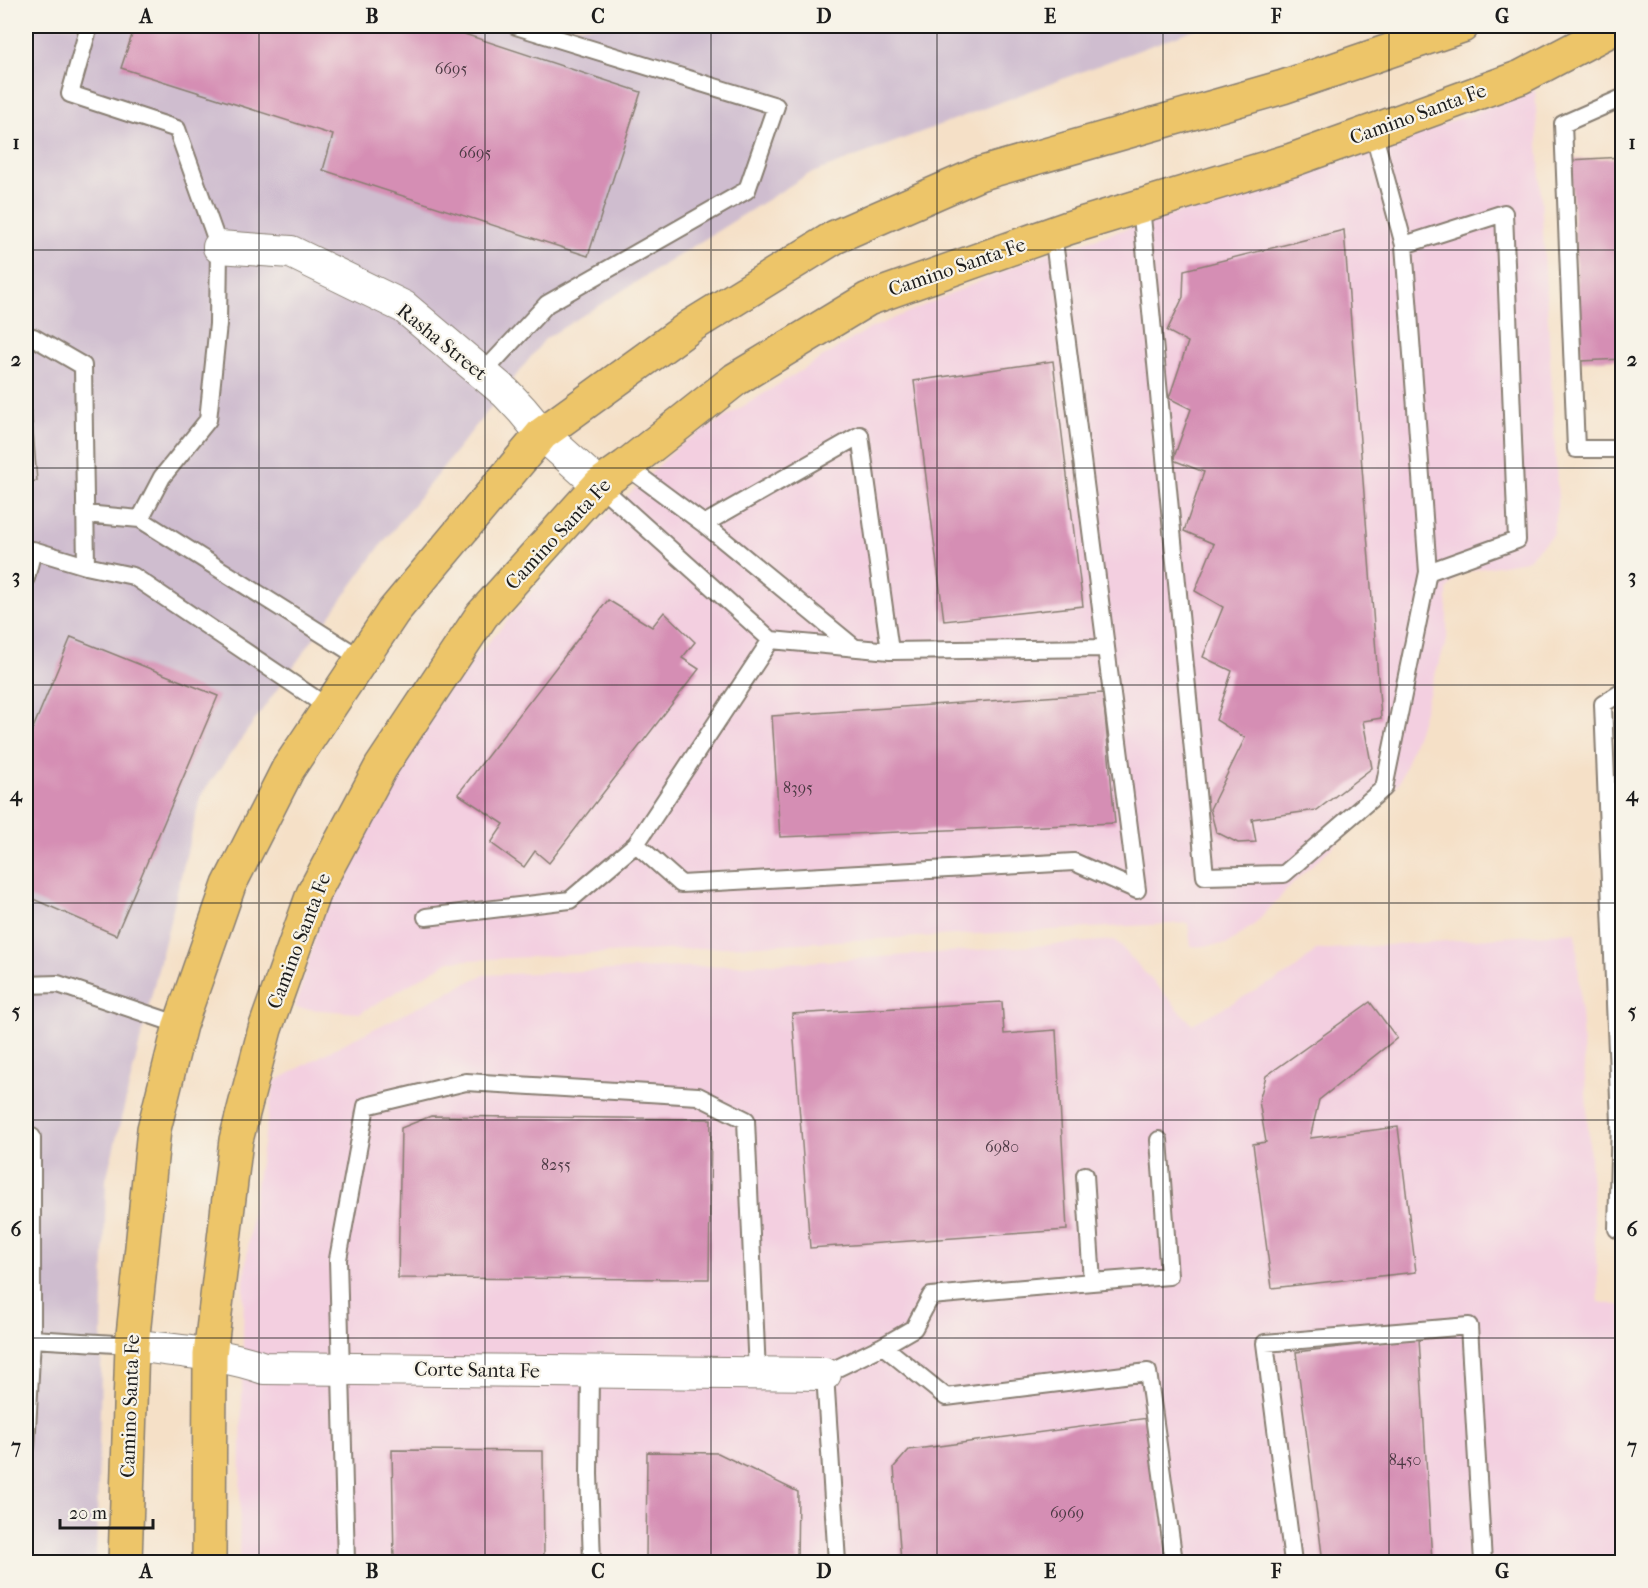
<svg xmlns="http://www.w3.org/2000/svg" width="1648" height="1588" font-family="'IM FELL French Canon',serif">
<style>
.built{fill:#f3cfe0}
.industrial{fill:#cfbdcf}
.building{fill:#d58eb4}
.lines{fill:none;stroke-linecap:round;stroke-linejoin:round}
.lane-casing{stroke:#887e72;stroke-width:20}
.street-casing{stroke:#887e72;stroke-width:34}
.primary-casing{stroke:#887e72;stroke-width:36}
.lane{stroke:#fff;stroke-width:16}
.street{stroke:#fff;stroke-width:32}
.primary{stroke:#edc569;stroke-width:33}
.grid{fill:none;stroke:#1c1c1c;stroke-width:1.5;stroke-opacity:0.55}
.labels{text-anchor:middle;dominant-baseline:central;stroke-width:4.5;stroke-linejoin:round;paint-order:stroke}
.number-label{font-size:16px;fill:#4a3842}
.street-label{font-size:20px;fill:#1c1c1c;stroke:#f7f3e8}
.neatline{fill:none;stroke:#1c1c1c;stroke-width:2}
.grid-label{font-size:20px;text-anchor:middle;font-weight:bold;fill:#1c1c1c}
</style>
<rect width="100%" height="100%" fill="#f7f3e8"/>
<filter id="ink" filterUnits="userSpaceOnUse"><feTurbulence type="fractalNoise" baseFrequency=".0167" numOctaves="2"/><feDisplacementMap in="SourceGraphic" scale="12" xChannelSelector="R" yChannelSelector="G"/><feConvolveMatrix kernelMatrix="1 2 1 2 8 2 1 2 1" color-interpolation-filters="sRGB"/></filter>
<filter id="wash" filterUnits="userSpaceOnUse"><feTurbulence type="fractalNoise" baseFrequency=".008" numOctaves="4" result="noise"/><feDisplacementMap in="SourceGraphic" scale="24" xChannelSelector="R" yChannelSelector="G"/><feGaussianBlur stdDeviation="1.35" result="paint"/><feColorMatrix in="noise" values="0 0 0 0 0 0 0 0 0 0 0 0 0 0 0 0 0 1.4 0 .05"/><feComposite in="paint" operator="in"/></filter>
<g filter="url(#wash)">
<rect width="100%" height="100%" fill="#f5e0c7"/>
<path class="built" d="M1535,89L1558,499L1553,534L1526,561L1460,572L1447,590V640L1433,680L1418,731L1399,783L1379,805L1300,876L1255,924L1227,944L1191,947L1188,923L450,961L360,1013L295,1008L323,910L445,693L557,563L680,445L867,330L1036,257L1361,156Z
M1576,932L1599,1302L1622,1306V1562H239L244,1281L253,1203L274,1082L337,1047L483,975L811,962L1115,940L1192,1024L1293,971L1316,950Z"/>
<path class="industrial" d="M26,26H1203L807,175L545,339L378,549L201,795L106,1180L96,1562H26Z"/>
<g id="blocks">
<path class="building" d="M135,26H440L641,92L588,256L323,170L333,135L121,68Z
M1622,157V359L1581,361L1570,160Z
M1344,230L1381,718L1363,721L1372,768L1317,810L1252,819L1256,842L1238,843L1216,832L1210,809L1245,738L1216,720L1232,671L1203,657L1223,607L1195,591L1214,544L1184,531L1204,472L1173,460L1191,409L1169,398L1188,342L1167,331L1183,297L1184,270Z
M26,355H27L37,481L26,482Z
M1053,361L1083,606L944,621L914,381Z
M608,600L652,627L664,612L695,642L682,658L699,669L549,863L535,851L524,867L491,843L504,824L458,794Z
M71,637L218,696L116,935L26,896V745Z
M1103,693L1115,823L780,837L772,716Z
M1002,1002L1004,1034L1056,1030L1067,1230L810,1248L792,1014Z
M1370,1002L1397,1038L1319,1100L1310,1138L1398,1127L1416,1272L1272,1288L1253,1144L1266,1142L1259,1101L1266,1076Z
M431,1116L711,1119L709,1279L398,1278L401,1128Z
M1419,1338L1432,1562H1323L1296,1352Z
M1148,1418L1166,1562H901L894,1467L909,1450Z
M392,1450L543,1451L544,1562H394Z
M647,1452L718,1453L798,1492L797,1562H646Z"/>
</g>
</g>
<g filter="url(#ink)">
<use href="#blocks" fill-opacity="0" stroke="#887e72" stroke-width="1.5"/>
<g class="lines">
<defs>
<path id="lane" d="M1622,98L1563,124L1576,449H1622
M1141,206L1205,876L1284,874L1384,788L1428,572L1404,245L1373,131
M1404,245L1504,213L1517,540L1428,572
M26,338L33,337L83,366L86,566L33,550L26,578
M483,373L547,304L747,190L776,106L516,26
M626,466L704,524L860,435L890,651L1106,648
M599,485L771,640L636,844
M85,514L140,519L162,477L208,420L218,324L219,247L177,129L70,94L89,26
M140,519L362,659
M704,524L855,648
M86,566L133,576L329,708
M771,640L890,651
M426,917L570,900L636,844L681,884L1074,862L1137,890L1053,233
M1612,932L1603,704L1622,692
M1622,933L1612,932L1620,1122L1617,1229L1622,1230
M26,985L58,984L180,1025
M26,1137H32V1339L26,1447
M1092,1282L1169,1276L1159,1140
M32,1339L132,1345
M883,1346L946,1397L1148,1372L1174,1562
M590,1371L589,1474L592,1562
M346,1562L338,1259L366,1106L466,1082L698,1096L746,1120L757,1373
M837,1562L825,1374L883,1346L914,1328L931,1296L1092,1282L1085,1175
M1293,1562L1265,1343L1469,1326L1483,1562"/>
<path id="street" d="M219,247L291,252L404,307L506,393L522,410L542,434L599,485
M132,1345C175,1351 223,1353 264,1368L825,1374"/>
<path id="primary" d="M125,1562L132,1345L154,1129L180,1025L229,885L288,769L393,612L542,434L691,326L835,237L979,174L1283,87L1462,26
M209,1562L210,1355L236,1140L265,1029L313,894L381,767L482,615L599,485L626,466L736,379L868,299L1068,228L1292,160L1373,131L1521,77L1618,26"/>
</defs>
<use href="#lane" class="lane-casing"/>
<use href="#street" class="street-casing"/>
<use href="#primary" class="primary-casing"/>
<use href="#lane" class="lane"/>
<use href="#street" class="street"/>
<use href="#primary" class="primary"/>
</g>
</g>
<path class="grid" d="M259,26V1562M485,26V1562M711,26V1562M937,26V1562M1163,26V1562M1389,26V1562M26,250H1622M26,468H1622M26,685H1622M26,903H1622M26,1120H1622M26,1338H1622"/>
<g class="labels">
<g class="number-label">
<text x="451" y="68">6695</text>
<text x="475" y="152">6695</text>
<text x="798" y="787">8395</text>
<text x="1002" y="1146">6980</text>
<text x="556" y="1164">8255</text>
<text x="1405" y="1459">8450</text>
<text x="1067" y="1512">6969</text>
</g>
<g class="street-label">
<text transform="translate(1418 114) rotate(-20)">Camino Santa Fe</text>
<text transform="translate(957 267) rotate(-19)">Camino Santa Fe</text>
<text transform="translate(442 342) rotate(39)">Rasha Street</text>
<text transform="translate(558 534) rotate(-47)">Camino Santa Fe</text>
<text transform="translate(299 941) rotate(-69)">Camino Santa Fe</text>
<text transform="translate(477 1370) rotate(1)">Corte Santa Fe</text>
<text transform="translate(130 1406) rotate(-88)">Camino Santa Fe</text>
</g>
</g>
<rect width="1648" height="1588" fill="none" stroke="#f7f3e8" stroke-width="66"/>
<path d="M60 1519v9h93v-9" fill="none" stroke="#1c1c1c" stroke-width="3"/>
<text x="69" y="1519" font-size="18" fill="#1c1c1c" stroke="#f7f3e8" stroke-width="4.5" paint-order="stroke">20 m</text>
<rect x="33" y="33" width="1582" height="1522" class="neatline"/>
<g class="grid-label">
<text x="146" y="23">A</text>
<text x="372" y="23">B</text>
<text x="598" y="23">C</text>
<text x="824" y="23">D</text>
<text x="1050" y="23">E</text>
<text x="1276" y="23">F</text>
<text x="1502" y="23">G</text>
<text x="16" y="149">1</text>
<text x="1632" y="149">1</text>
<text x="16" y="366">2</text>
<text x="1632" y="366">2</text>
<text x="16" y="583">3</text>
<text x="1632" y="583">3</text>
<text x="16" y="801">4</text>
<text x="1632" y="801">4</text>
<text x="16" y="1018">5</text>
<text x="1632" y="1018">5</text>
<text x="16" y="1236">6</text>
<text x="1632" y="1236">6</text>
<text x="16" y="1453">7</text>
<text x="1632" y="1453">7</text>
<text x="146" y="1578">A</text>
<text x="372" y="1578">B</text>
<text x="598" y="1578">C</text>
<text x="824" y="1578">D</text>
<text x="1050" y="1578">E</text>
<text x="1276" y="1578">F</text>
<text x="1502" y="1578">G</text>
</g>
</svg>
